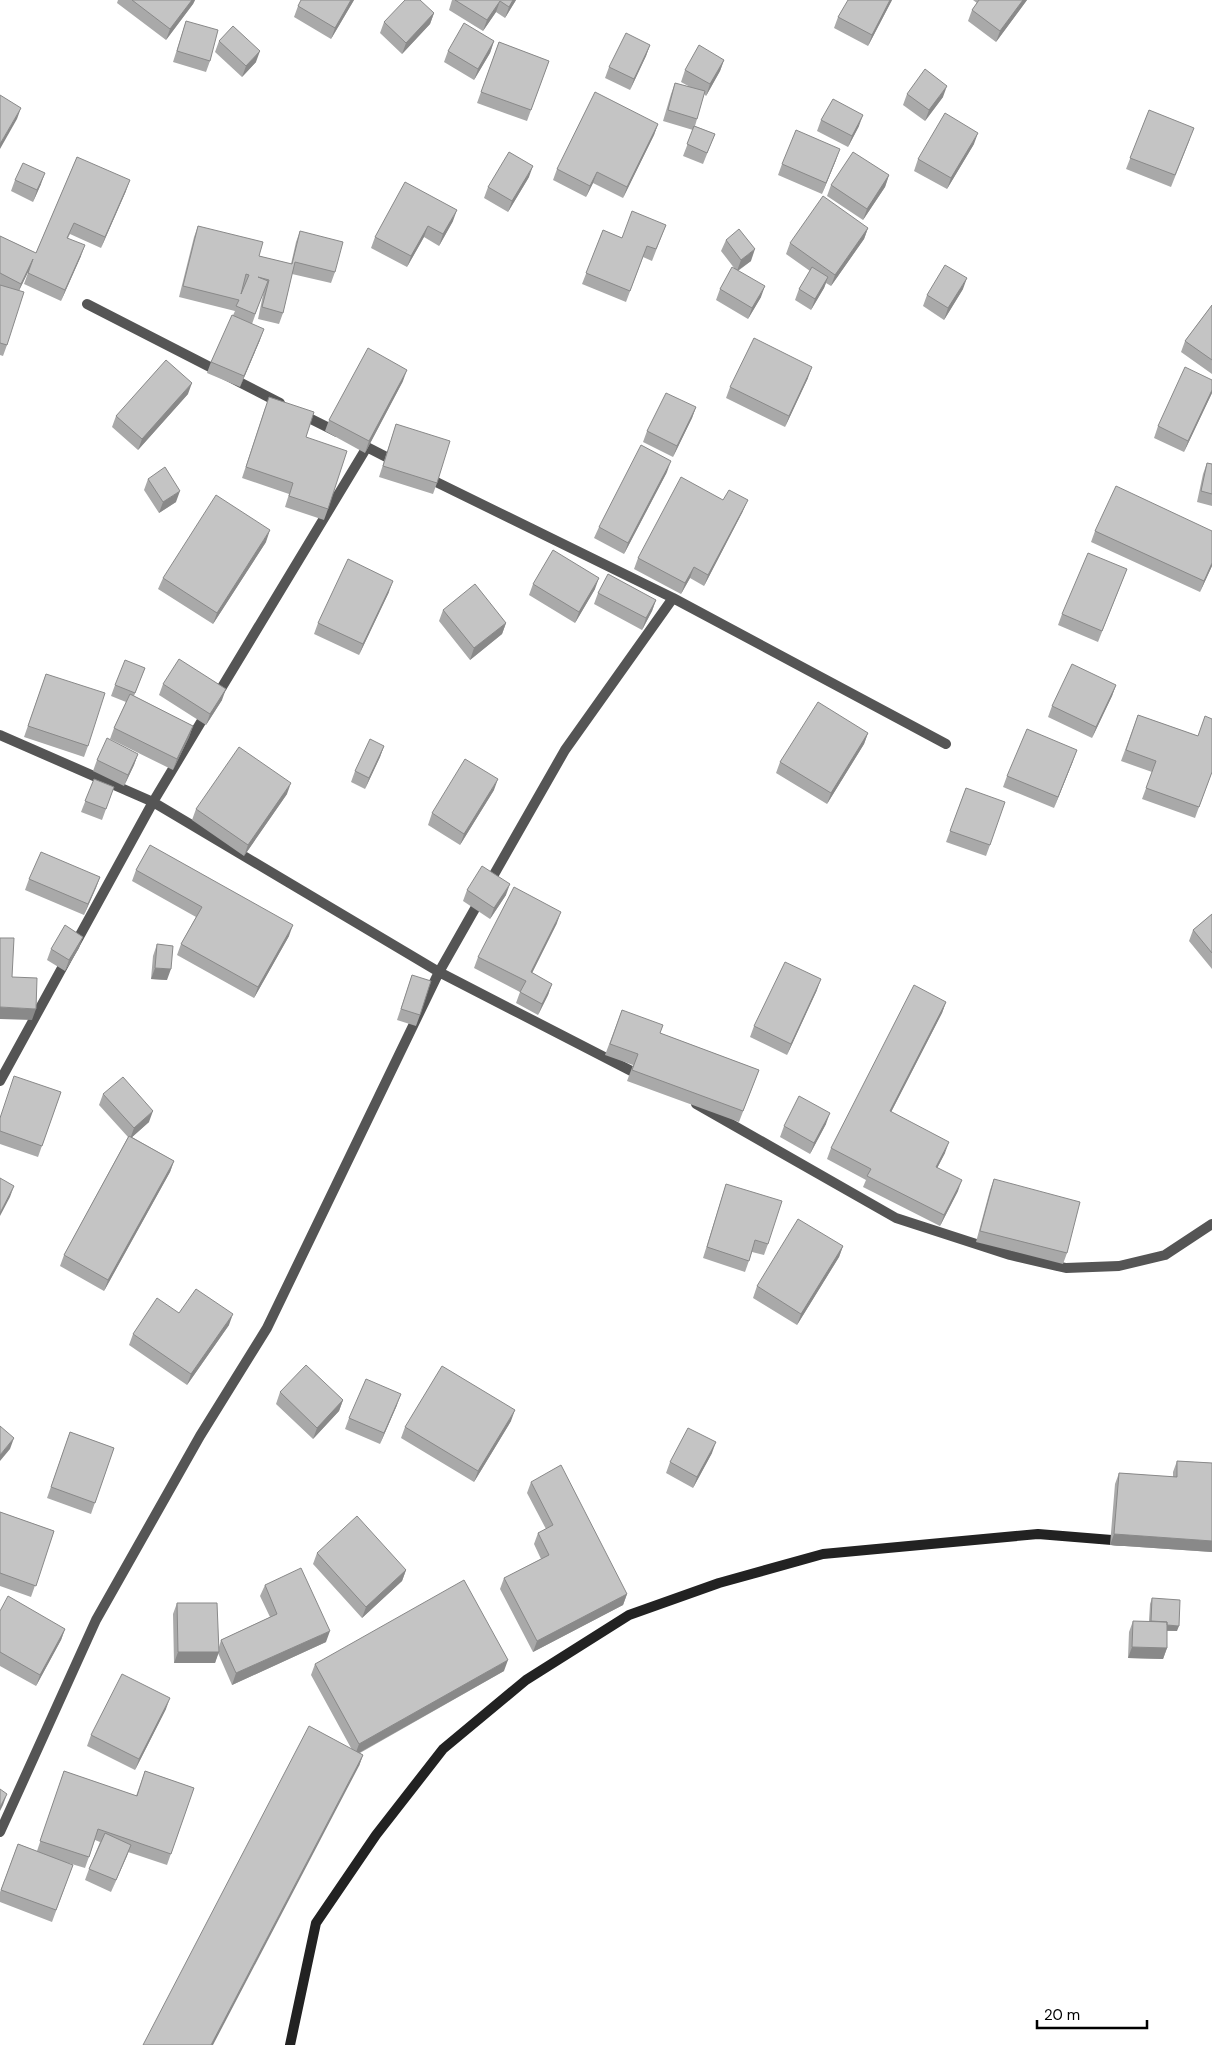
<svg xmlns="http://www.w3.org/2000/svg" width="1212" height="2045" font-family="'DM Sans',sans-serif">
<style>
.lines{fill:none;stroke-linecap:round;stroke-linejoin:round}
.minor{stroke:#555;stroke-width:10}
.secondary{stroke:#222;stroke-width:10}
.wall{fill:#a9a9a9}
.shaded-wall{fill:#898989}
.building{fill:#c4c4c4;stroke:#898989;fill-rule:evenodd}
</style>
<rect width="100%" height="100%" fill="#fff"/>
<g class="lines">
<path class="minor" d="M87,304L280,403
M301,414L337,432
M357,442L398,463
M426,477L673,598L946,744
M216,697L367,447
M0,735L153,802L439,972L643,1077
M488,885L565,750L673,598
M0,1081L153,802L207,712
M696,1104L896,1218L1010,1255L1066,1268L1119,1266L1165,1255L1212,1224
M0,1832L96,1620L200,1436L267,1328L439,972L481,898"/>
<path class="secondary" d="M290,2045L316,1923L376,1835L443,1749L526,1680L629,1615L719,1583L823,1554L1038,1534L1124,1541"/>
</g>
<path class="wall" d="M118,0H195L193,4L166,40L117,3Z
M354,0L331,39L294,17L298,6Z
M452,0H516L505,18L496,12L483,31L449,10Z
M892,0L868,46L834,28L838,17Z
M973,0H1027L996,42L968,21L972,10L977,3Z
M434,13L430,24L402,54L380,33L384,22Z
M186,21L210,61L206,72L173,62Z
M219,41L256,62L242,77L215,52Z
M494,41L490,53L474,80L444,62L448,51Z
M499,42L549,61L527,121L477,103Z
M650,45L646,56L630,90L605,78L609,67Z
M724,60L720,71L706,96L704,94L695,126L715,134L703,164L683,156L693,130L663,121L671,94L675,83L690,87L681,82L685,70Z
M907,94L943,97L925,121L903,105Z
M1149,110L1190,139L1171,187L1126,169Z
M821,120L859,126L848,147L817,131Z
M658,124L654,135L623,198L593,183L586,197L553,180L557,169Z
M974,144L947,189L914,171L918,159Z
M77,157L126,191L101,248L70,234L68,238L81,256L61,301L24,284L29,270L19,290L7,345L3,356L0,355V236L36,253Z
M836,160L822,194L778,175L782,164Z
M889,175L885,187L863,220L827,196L831,185Z
M529,177L508,212L484,198L488,187Z
M15,180L41,184L33,202L11,191Z
M453,221L439,246L424,237L407,267L371,248L375,237Z
M666,225L652,261L643,257L626,302L582,284L603,230L622,238Z
M198,226L259,256L291,264L296,242L300,231L335,272L331,283L292,274L283,313L279,324L258,319L264,290L252,324L260,340L240,387L207,373L211,362L235,311L179,297L194,237Z
M868,228L864,239L831,286L826,283L824,288L811,310L795,300L799,289L810,271L786,254L790,243Z
M726,240L751,261L738,271L761,297L748,319L716,300L720,289L735,269L721,251Z
M963,289L944,320L923,306L927,295Z
M1212,305V374L1181,352L1185,341Z
M808,378L785,427L726,398L730,387Z
M1212,380V393L1184,452L1154,438L1158,426Z
M403,381L365,453L325,431L329,420Z
M188,394L138,450L112,427L116,416Z
M696,407L692,418L673,457L643,442L647,431Z
M265,408L306,437L328,509L324,520L285,507L289,494L242,478Z
M396,424L437,483L433,494L379,477Z
M1207,463L1212,464V506L1197,502L1203,474Z
M667,472L624,554L594,538L599,527Z
M148,479L176,502L159,513L144,490Z
M743,511L704,586L690,578L681,594L634,569L638,558Z
M1095,531H1212V566L1200,592L1091,542Z
M266,542L213,624L158,589L163,578Z
M1127,569L1098,642L1058,625L1062,614Z
M533,584L595,589L575,623L529,595Z
M389,592L359,655L314,634L318,623Z
M598,593L656,600L652,611L642,630L594,604Z
M443,610L506,623L502,634L470,660L439,621Z
M145,668L134,696L193,726L189,737L173,770L110,739L114,728L126,702L111,696L115,685Z
M46,674L88,746L84,757L24,737Z
M163,684L222,700L206,725L159,695Z
M1116,685L1112,696L1092,738L1048,717L1052,706Z
M1138,715L1198,736L1212,772L1195,818L1142,799L1152,772L1121,761Z
M868,733L864,744L827,804L776,773L780,762Z
M384,746L380,757L365,789L351,782L355,771Z
M138,754L134,765L124,786L93,771L97,760Z
M1073,761L1054,808L1003,787L1007,776Z
M94,779L114,787L102,820L81,812Z
M966,788L990,845L986,856L946,842Z
M494,790L460,845L428,825L432,813Z
M287,794L244,856L192,820L196,809Z
M136,870L289,936L254,998L177,955L181,944L196,917L132,881Z
M100,877L84,915L25,890L29,879Z
M467,890L506,895L490,919L463,901Z
M1212,914V969L1189,941L1193,930Z
M557,923L532,973L552,984L548,995L538,1015L516,1003L520,992L474,968L478,957Z
M157,944L167,980L151,979L153,956Z
M79,948L65,971L47,960L51,949Z
M412,975L420,1015L416,1026L397,1020Z
M817,990L787,1055L750,1037L754,1026Z
M946,1002L942,1013L891,1112L945,1153L937,1168L958,1191L940,1226L863,1187L866,1180L827,1159L831,1148Z
M622,1010L660,1033L759,1070L739,1122L627,1081L633,1065L605,1055Z
M61,1092L38,1157L0,1144V1117Z
M103,1094L149,1122L132,1137L174,1161L170,1172L104,1291L60,1266L64,1255L128,1137L99,1105Z
M826,1124L810,1154L780,1137L784,1126Z
M994,1179L1067,1253L1063,1264L976,1242L990,1190Z
M726,1184L768,1244L764,1255L752,1252L745,1272L703,1258Z
M843,1246L839,1257L797,1325L753,1298L757,1286Z
M179,1313L229,1325L187,1385L129,1345L133,1334Z
M280,1392L343,1400L339,1411L313,1439L276,1404Z
M397,1405L380,1444L345,1429L349,1418Z
M511,1421L474,1482L401,1438L405,1427Z
M70,1432L114,1448L91,1514L47,1498Z
M712,1453L693,1488L666,1473L670,1462Z
M1177,1461L1212,1463V1552L1110,1545L1115,1484L1119,1473L1173,1477V1472Z
M531,1482L627,1594L623,1605L533,1652L500,1589L504,1578L541,1559L534,1544L538,1533L546,1529L527,1493Z
M0,1512L54,1531L31,1597L0,1586Z
M317,1553L406,1570L402,1581L362,1618L313,1564Z
M265,1585L326,1642L232,1685L218,1653L215,1663H174L173,1614L177,1603L219,1647L221,1640L270,1617L260,1596Z
M1152,1598L1177,1631H1167V1648L1163,1659L1128,1658L1129,1632L1133,1621H1149L1150,1604Z
M0,1611L65,1629L61,1640L36,1686L0,1666Z
M315,1664L504,1671L360,1753L363,1755L359,1766L351,1748L311,1675Z
M166,1709L135,1770L87,1746L91,1735Z
M64,1771L136,1796L145,1771L194,1788L167,1865L128,1852L111,1892L85,1880L89,1869L100,1842L95,1840L85,1868L65,1862L73,1865L52,1922L0,1902V1892L18,1844L37,1851Z"/>
<path class="shaded-wall" d="M192,0H195L193,4L166,40L170,29Z
M351,0H354L331,39L335,28Z
M513,0H516L505,18L509,7Z
M890,0H892L868,46L872,35Z
M1023,0H1027L996,42L1000,31Z
M500,1L496,12L483,31L487,20Z
M434,13L430,24L402,54L406,43Z
M494,41L490,53L474,80L478,69Z
M650,45L646,56L630,90L634,79Z
M260,51L256,62L242,77L246,66Z
M724,60L720,71L706,96L710,84Z
M947,86L943,97L925,121L929,110Z
M21,108L17,119L0,149V144Z
M863,115L859,126L848,147L852,136Z
M658,124L654,135L623,198L627,187Z
M978,133L974,144L947,189L951,178Z
M840,149L836,160L822,194L826,183Z
M533,166L529,177L508,212L512,201Z
M597,172L593,183L586,197L590,186Z
M45,173L41,184L33,202L37,190Z
M889,175L885,187L863,220L867,209Z
M130,180L126,191L101,248L105,237Z
M457,210L453,221L439,246L443,234Z
M428,226L424,237L407,267L411,256Z
M868,228L864,239L831,286L835,275Z
M85,245L81,256L61,301L65,290Z
M755,249L751,261L737,271L741,260Z
M33,259L29,270L17,295L21,284Z
M828,277L824,288L811,310L815,299Z
M967,278L963,289L944,320L948,308Z
M765,286L761,297L748,319L752,308Z
M264,329L260,340L240,387L244,376Z
M812,367L808,378L785,427L789,416Z
M407,370L403,381L365,453L369,441Z
M192,383L188,394L138,450L142,439Z
M1212,390V393L1184,452L1188,441Z
M696,407L692,418L673,457L677,446Z
M671,461L667,472L624,554L628,543Z
M180,491L176,502L159,513L163,502Z
M748,500L743,511L704,586L708,575Z
M270,530L266,542L213,624L217,613Z
M1212,563V566L1200,592L1204,581Z
M694,567L690,578L681,594L685,583Z
M599,578L595,589L575,623L579,612Z
M393,581L389,592L359,655L363,644Z
M656,600L652,611L642,630L646,618Z
M506,623L502,634L470,660L474,648Z
M1116,685L1112,696L1092,738L1096,727Z
M226,689L222,700L206,725L210,714Z
M193,726L189,737L173,770L177,759Z
M868,733L864,744L827,804L831,793Z
M384,746L380,757L365,789L369,778Z
M1077,750L1073,761L1054,808L1058,797Z
M138,754L134,765L124,786L128,775Z
M498,779L494,790L460,845L464,834Z
M291,783L287,794L244,856L248,845Z
M100,877L96,888L84,915L88,904Z
M510,884L506,895L490,919L494,908Z
M561,912L557,923L527,983L531,972Z
M293,925L289,936L254,998L258,987Z
M83,937L79,948L65,971L69,960Z
M155,968L171,969L167,980L151,979Z
M821,979L817,990L787,1055L791,1044Z
M552,984L548,995L538,1015L542,1004Z
M946,1002L942,1013L886,1122L890,1111Z
M0,1007L36,1009L32,1020L0,1019Z
M153,1111L149,1122L130,1139L134,1128Z
M830,1113L826,1124L810,1154L814,1143Z
M949,1142L945,1153L932,1178L936,1167Z
M174,1161L170,1172L104,1291L108,1280Z
M962,1180L958,1191L940,1226L944,1215Z
M14,1186L10,1197L0,1216V1213Z
M843,1246L839,1257L797,1325L801,1314Z
M233,1314L229,1325L187,1385L191,1374Z
M401,1394L397,1405L380,1444L384,1433Z
M343,1400L339,1411L313,1439L317,1428Z
M515,1410L511,1421L474,1482L478,1471Z
M14,1438L10,1449L0,1461V1455Z
M716,1442L712,1453L693,1488L697,1477Z
M1114,1534L1212,1541V1552L1110,1545Z
M406,1570L402,1581L362,1618L366,1607Z
M627,1594L623,1605L533,1652L537,1641Z
M1151,1624L1179,1626L1177,1631L1149,1630Z
M65,1629L61,1640L36,1686L40,1675Z
M330,1631L326,1642L232,1685L236,1673Z
M1132,1647L1167,1648L1163,1659L1128,1658Z
M178,1652H219L215,1663H174Z
M508,1660L504,1671L355,1755L359,1744Z
M170,1698L166,1709L135,1770L139,1759Z
M363,1755L359,1766L213,2045H211Z
M7,1794L3,1805L0,1811V1807Z
M131,1845L127,1856L111,1892L116,1880Z"/>
<path class="building" d="M132,0H192L170,29Z
M301,0H351L335,28L298,6Z
M405,0H420L434,13L406,43L384,22Z
M455,0H513L509,7L500,1L487,20Z
M848,0H890L872,35L838,17Z
M979,0H1023L1000,31L972,10Z
M186,21L218,30L210,61L177,51Z
M464,23L494,41L478,69L448,51Z
M233,26L260,51L246,66L219,41Z
M626,33L650,45L634,79L609,67Z
M499,42L549,61L531,110L481,92Z
M699,45L724,60L710,84L685,70Z
M925,69L947,86L929,110L907,94Z
M675,83L705,91L697,119L668,110Z
M595,92L658,124L627,187L597,172L590,186L557,169Z
M0,95L21,108L0,144Z
M833,99L863,115L852,136L821,120Z
M1149,110L1194,128L1175,175L1130,158Z
M945,113L978,133L951,178L918,159Z
M694,126L715,134L707,153L687,144Z
M796,130L840,149L826,183L782,164Z
M509,152L533,166L512,201L488,187Z
M853,152L889,175L867,209L831,185Z
M77,157L130,180L105,237L74,223L67,238L85,245L65,290L28,273L33,259L21,284L0,273V236L36,253Z
M23,163L45,173L37,190L15,180Z
M405,182L457,210L443,234L428,226L411,256L375,237Z
M823,196L868,228L835,275L790,243Z
M632,211L666,225L656,249L647,246L630,291L586,273L603,230L622,238Z
M198,226L263,242L259,256L292,264L300,231L343,242L335,272L295,262L283,313L262,307L269,280L258,277L268,281L255,314L236,306L239,300L183,286ZM246,274L249,275L241,294Z
M739,229L755,249L741,260L726,240Z
M945,265L967,278L948,308L927,295Z
M732,267L765,286L752,308L720,289Z
M812,267L828,277L815,299L799,289Z
M0,285L24,292L7,345L0,343Z
M1212,305V360L1185,341Z
M232,315L264,329L244,376L211,362Z
M754,338L812,367L789,416L730,387Z
M368,348L407,370L369,441L329,420Z
M166,360L192,383L142,439L116,416Z
M1185,367L1212,380V390L1188,441L1158,426Z
M666,393L696,407L677,446L647,431Z
M269,397L314,412L306,437L347,451L328,509L289,496L293,483L246,467Z
M396,424L450,441L437,483L383,466Z
M641,445L671,461L628,543L599,527Z
M1207,463L1212,464V494L1201,491Z
M165,467L180,491L163,502L148,479Z
M681,477L723,500L729,490L748,500L708,575L694,567L685,583L638,558Z
M1116,486L1212,531V563L1204,581L1095,531Z
M216,495L270,530L217,613L163,578Z
M553,550L599,578L579,612L533,584Z
M1088,553L1127,569L1102,631L1062,614Z
M348,559L393,581L363,644L318,623Z
M608,574L656,600L646,618L598,593Z
M475,584L506,623L474,648L443,610Z
M179,659L226,689L210,714L163,684Z
M125,660L145,668L135,693L115,685Z
M1072,664L1116,685L1096,727L1052,706Z
M46,674L105,693L88,746L28,726Z
M130,694L193,726L177,759L114,728Z
M818,702L868,733L831,793L780,762Z
M1138,715L1198,736L1205,716L1212,719V772L1199,807L1146,788L1156,761L1126,750Z
M1027,729L1077,750L1058,797L1007,776Z
M107,738L138,754L128,775L97,760Z
M370,739L384,746L369,778L355,771Z
M239,747L291,783L248,845L196,809Z
M465,759L498,779L464,834L432,813Z
M94,779L114,787L106,809L85,801Z
M966,788L1005,802L990,845L950,831Z
M150,845L293,925L258,987L181,944L202,907L136,870Z
M41,852L100,877L88,904L29,879Z
M482,866L510,884L494,908L467,890Z
M514,887L561,912L531,972L552,984L542,1004L520,992L526,981L478,957Z
M1212,914V953L1193,930Z
M65,925L83,937L69,960L51,949Z
M0,938H14L12,977L37,978L36,1009L0,1007Z
M157,944L173,946L171,969L155,968Z
M785,962L821,979L791,1044L754,1026Z
M412,975L431,981L420,1015L401,1009Z
M914,985L946,1002L890,1111L949,1142L936,1167L962,1180L944,1215L867,1176L871,1169L831,1148Z
M622,1010L663,1025L660,1033L759,1070L743,1111L632,1070L638,1054L610,1044Z
M14,1076L61,1092L42,1146L0,1131V1118Z
M123,1077L153,1111L134,1128L103,1094Z
M799,1096L830,1113L814,1143L784,1126Z
M129,1136L174,1161L108,1280L64,1255Z
M0,1178L14,1186L0,1213Z
M994,1179L1080,1202L1067,1253L980,1231Z
M726,1184L782,1201L768,1244L755,1240L749,1261L707,1247Z
M798,1219L843,1246L801,1314L757,1286Z
M196,1289L233,1314L191,1374L133,1334L157,1298L179,1313Z
M306,1365L343,1400L317,1428L280,1392Z
M442,1366L515,1410L478,1471L405,1427Z
M366,1379L401,1394L384,1433L349,1418Z
M0,1426L14,1438L0,1455Z
M688,1428L716,1442L697,1477L670,1462Z
M70,1432L114,1448L95,1503L51,1487Z
M1177,1461L1212,1463V1541L1114,1534L1119,1473L1177,1477Z
M561,1465L627,1594L537,1641L504,1578L549,1555L538,1533L553,1525L531,1482Z
M0,1512L54,1531L36,1586L0,1573Z
M357,1516L406,1570L366,1607L317,1553Z
M301,1568L330,1631L236,1673L221,1640L277,1614L265,1585Z
M464,1580L508,1660L359,1744L315,1664Z
M8,1596L65,1629L40,1675L0,1652V1611Z
M1152,1598L1180,1600L1179,1626L1167,1625V1622L1151,1621Z
M177,1603H217L219,1652H178Z
M1133,1621L1167,1622V1648L1132,1647Z
M122,1674L170,1698L139,1759L91,1735Z
M309,1726L363,1755L211,2045H143Z
M64,1771L137,1796L145,1771L194,1788L171,1854L98,1829L89,1857L40,1841Z
M0,1789L7,1794L0,1807Z
M105,1833L131,1845L116,1880L89,1869Z
M18,1844L73,1865L56,1910L1,1890Z"/>
<path d="M1037 2020v8h110v-8" fill="none" stroke="#000000" stroke-width="2.5"/>
<text x="1044" y="2020" font-size="15" fill="#000000" stroke="#ffffff" stroke-width="4" paint-order="stroke">20 m</text>
</svg>
